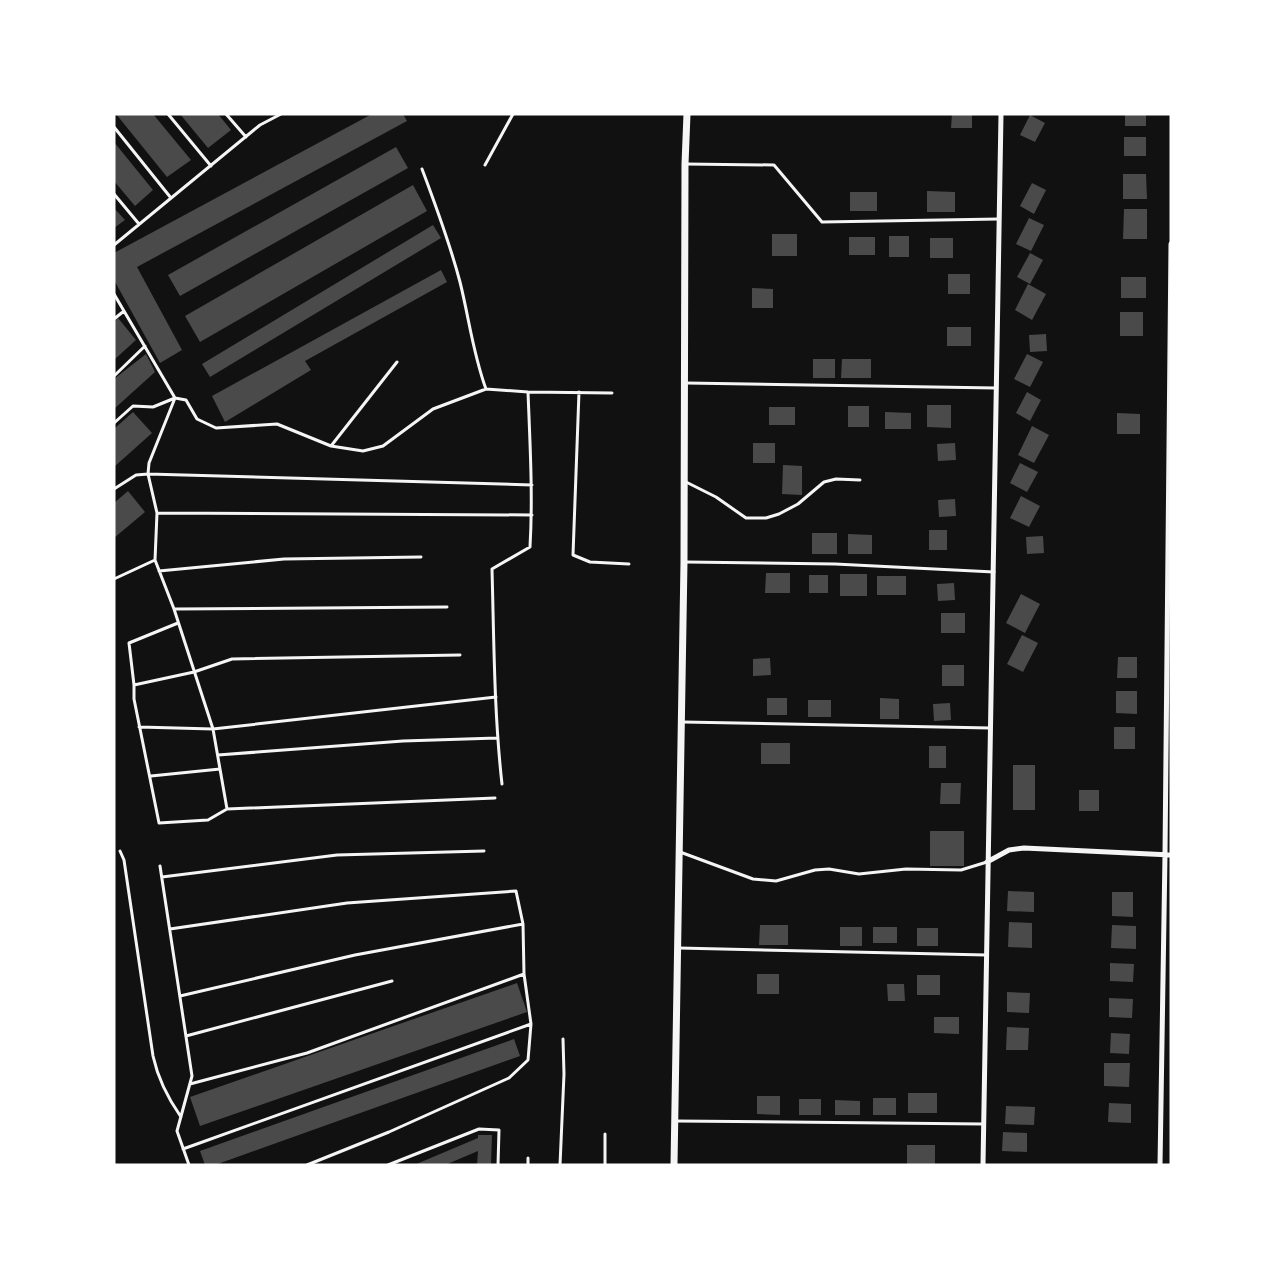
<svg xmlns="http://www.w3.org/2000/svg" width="1285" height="1279" font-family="Helvetica,sans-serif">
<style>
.building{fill:#4a4a4a}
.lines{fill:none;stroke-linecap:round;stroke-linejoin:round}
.service{stroke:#f5f5f5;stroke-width:3}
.minor{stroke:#f5f5f5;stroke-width:5}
.tertiary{stroke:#f5f5f5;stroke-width:7}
</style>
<rect width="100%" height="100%" fill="#111"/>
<path class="building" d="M116,114H153L191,160L167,177Z
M180,114H218L231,130L208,148Z
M372,114H403L407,121L137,267L182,350L160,363L114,280V253Z
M952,114H972V128H951Z
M1125,114H1146V126H1125Z
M1030,115L1045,123L1035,142L1020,135Z
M1124,137H1146V156H1124Z
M114,142L153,190L135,206L114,181Z
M396,147L408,168L180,296L168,275Z
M1123,174H1146L1147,199H1123Z
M1032,183L1046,190L1034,214L1020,206Z
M413,185L427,211L200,342L185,316Z
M927,191L955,192V212H927Z
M850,192H877V211H850Z
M114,208L125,220L114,228Z
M1124,209H1147V239H1123Z
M1029,218L1044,225L1031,251L1016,244Z
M433,225L441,238L210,377L202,364Z
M772,234H797V256H772Z
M889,236H909V257H889Z
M849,237H875V255H849Z
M930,238H953V258H930Z
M1030,253L1043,260L1030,284L1017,277Z
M441,270L447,282L305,361L311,370L225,422L212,396Z
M948,274H970V294H948Z
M1121,277H1146V298H1121Z
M1028,284L1046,294L1032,320L1015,310Z
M752,288L773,289V308H752Z
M1120,312H1143V336H1120Z
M118,318L136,340L114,360V322Z
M947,327H971V346H947Z
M1046,334L1047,351L1030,352L1029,335Z
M146,354L155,372L114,409V379Z
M1027,354L1043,362L1030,387L1014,379Z
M813,359H835V378H813Z
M842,359H871V378H841Z
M1027,392L1041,400L1030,421L1016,413Z
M927,405H951V428L927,427Z
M848,406H869V427H848Z
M769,407H795V425H769Z
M133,412L152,433L114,467V429Z
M885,412L911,413V429H885Z
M1117,413L1140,414V434H1117Z
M1032,426L1049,435L1034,463L1018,455Z
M753,443H775V463H753Z
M955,443L956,460L938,461L937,444Z
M1020,463L1038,472L1027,492L1010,483Z
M783,465L802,466V495L782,494Z
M128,491L145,512L114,538V503Z
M1021,496L1040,506L1029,527L1010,518Z
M955,499L956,516L939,517L938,500Z
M929,530H947V550H929Z
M812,533H837V554H812Z
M848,534L872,535V554H848Z
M1043,536L1044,553L1027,554L1026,537Z
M766,573H790V593H765Z
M840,574H867V596H840Z
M809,575H828V593H809Z
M877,576H906V595H877Z
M954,583L955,600L938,601L937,584Z
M1021,594L1040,604L1025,633L1006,623Z
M941,613H965V633H941Z
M1022,635L1038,643L1023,672L1007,664Z
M1118,657H1137V678H1117Z
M770,658L771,675L753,676V659Z
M942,665H964V686H942Z
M1116,691H1137V714L1116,713Z
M767,698H787V715H767Z
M880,698L899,699V719H880Z
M808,700H831V717H808Z
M950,703L951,720L934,721L933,704Z
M1114,727H1135V749H1114Z
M761,743H790V764H761Z
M929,746H946V768H929Z
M1013,765H1035V810H1013Z
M941,783H961L960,804H940Z
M1079,790H1099V811H1079Z
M930,831H964V866H930Z
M1008,891L1034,892V912L1007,911Z
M1112,892H1133V917L1112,916Z
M1009,922L1032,923V948L1008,947Z
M760,925H788V945H759Z
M1112,925L1136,926V949L1111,948Z
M840,927H862V946H840Z
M873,927H897V943H873Z
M917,928H938V946H917Z
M1110,963L1134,964L1133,982L1110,981Z
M757,974H779V994H757Z
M917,975H940V995H917Z
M517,983L527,1012L200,1126L190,1097Z
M887,984H904L905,1001H888Z
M1007,992L1030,993L1029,1013L1007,1012Z
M1109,998L1133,999L1132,1018L1109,1017Z
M934,1017H959V1034L934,1033Z
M1007,1027L1029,1028L1028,1050H1006Z
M1111,1033L1130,1034L1129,1054L1110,1053Z
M514,1039L520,1056L215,1165H205L200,1151Z
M1104,1063H1130L1129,1087L1104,1086Z
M908,1093H937V1113H908Z
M757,1096H780V1115L757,1114Z
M873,1098H896V1115H873Z
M799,1099H821V1115H799Z
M835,1100L860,1101V1115H835Z
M1109,1103L1131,1104V1123L1108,1122Z
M1006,1106L1035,1107L1034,1125L1005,1124Z
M1003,1132L1027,1133V1152L1002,1151Z
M478,1135H492L491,1165H477L478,1151L445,1165H414L478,1138Z
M907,1145H935V1164H907Z"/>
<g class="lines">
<path class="service" d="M168,114L211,166
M226,114L246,137
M114,127L171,198
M685,164L774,165L822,222L999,219
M485,165L513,114
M422,169C436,206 450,244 460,282C469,318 473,354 486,389
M114,194L139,224
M114,245L260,125L281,114
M114,294L175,398L149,463L148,474L157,513L155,560
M114,319L124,311
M114,376L145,346
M686,383L996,388
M579,392L573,555L590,562L629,564
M114,423L133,406L153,407L175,398L186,400L197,419L216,428L277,424L331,446L363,451L383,446L433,409L486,389L528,392L612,393
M331,446L397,362
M686,482L716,497L746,518H766L779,514L798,504L824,482L836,479L860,480
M114,489L136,475L148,474L532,485
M157,513L532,515
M686,562L835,564L994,572
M159,571L284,559L421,557
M114,579L155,560L174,609L213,729L227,809L495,798
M174,609L447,607
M178,623L129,643L134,685V699L159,823L208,820L227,809
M134,685L194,672L232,659L460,655
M683,722L990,728
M139,727L213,729L496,697
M218,755L403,741L497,738
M151,776L220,769
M502,784C494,713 494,641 492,569L530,547C533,496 530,444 528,392
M120,851L124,860L153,1056C158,1079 167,1097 181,1117
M680,852L753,879L776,881L815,870L829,869L859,874L906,869L961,870L987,862
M160,866L192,1076L177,1131L189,1165
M162,877L337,855L484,851
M170,929L347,903L516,891L523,924L524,974L531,1024L528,1060L509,1078L389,1132L307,1165
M679,948L986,955
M180,996L355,955L523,924
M186,1036L392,981
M190,1084L307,1053L524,974
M676,1121L983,1124
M183,1149L531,1024
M388,1165L479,1129L499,1130L498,1165
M528,1165V1158
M560,1165L564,1074L563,1039
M605,1165V1134"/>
<path class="minor" d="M987,862L1009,850L1024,848L1171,855
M983,1165L1001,114
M1160,1165L1165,855L1171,244"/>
<path class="tertiary" d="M674,1165L684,562L685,164L687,114"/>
</g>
<rect width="1285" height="1279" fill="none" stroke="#ffffff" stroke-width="231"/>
</svg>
